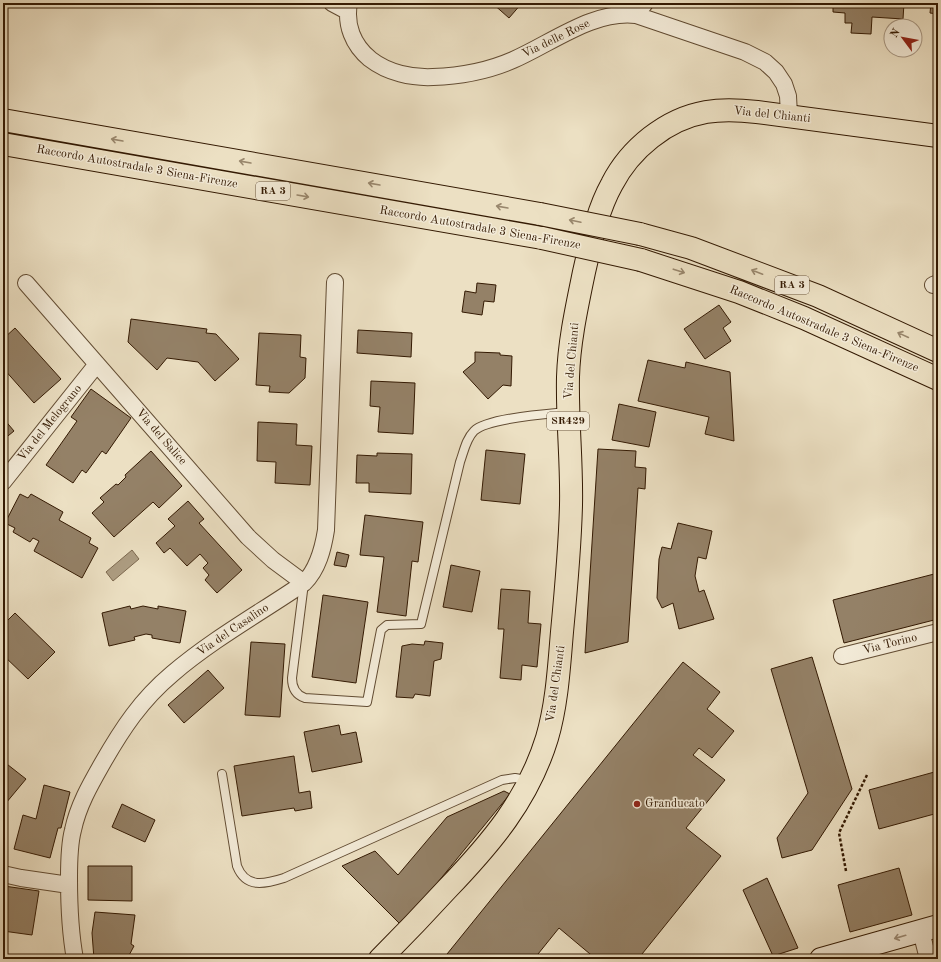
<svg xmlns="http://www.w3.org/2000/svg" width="941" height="962" font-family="'Old Standard TT',serif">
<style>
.water{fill:#ad9d82;stroke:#7d694f}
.building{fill:#948167;stroke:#341a03}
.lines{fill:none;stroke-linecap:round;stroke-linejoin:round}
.lane-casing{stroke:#624c33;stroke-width:10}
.street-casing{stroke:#624c33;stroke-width:18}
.secondary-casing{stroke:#341a03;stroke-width:24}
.primary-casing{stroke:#341a03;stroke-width:24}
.highway-casing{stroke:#341a03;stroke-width:24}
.path{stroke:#341a03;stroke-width:2.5;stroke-dasharray:3 2;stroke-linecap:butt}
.lane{stroke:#f3ebd8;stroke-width:8}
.street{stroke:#f3ebd8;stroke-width:16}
.secondary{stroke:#f3ebd8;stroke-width:22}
.primary{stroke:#ece0c3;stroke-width:22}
.highway{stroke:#ece0c3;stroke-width:22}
.highway-bridge-casing{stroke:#341a03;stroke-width:24;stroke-linecap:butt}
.highway-bridge{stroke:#ece0c3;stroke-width:22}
.oneway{stroke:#99876d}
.oneway2{stroke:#9d8d78}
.poi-dot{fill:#8f2418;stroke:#f3ebd8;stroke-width:1.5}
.labels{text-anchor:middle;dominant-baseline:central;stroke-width:3;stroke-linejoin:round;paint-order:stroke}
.shield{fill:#f3ebd8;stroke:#6d5943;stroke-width:1}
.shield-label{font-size:11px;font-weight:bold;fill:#341a03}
.street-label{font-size:12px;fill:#341a03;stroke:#f3ebd8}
.poi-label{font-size:12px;fill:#341a03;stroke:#f3ebd8;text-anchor:start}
</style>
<rect width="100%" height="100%" fill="#ece0c3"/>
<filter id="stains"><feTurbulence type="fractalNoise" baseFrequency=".005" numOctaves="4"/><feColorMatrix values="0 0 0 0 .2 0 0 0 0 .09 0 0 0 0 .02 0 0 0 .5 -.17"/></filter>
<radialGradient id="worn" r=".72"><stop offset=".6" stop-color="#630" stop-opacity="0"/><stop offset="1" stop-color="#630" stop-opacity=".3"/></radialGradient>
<path class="water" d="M132,550L139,559L113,581L106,572Z"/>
<path class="building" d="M492,3H522L509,18Z
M826,3H904L903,19L872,17L871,34L851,33L852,23H845V13L833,12V4Z
M931,3H938V14L930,13Z
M477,283L496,285L494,302L484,301L482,315L462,312L465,291L476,293Z
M719,305L731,322L723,328L731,341L705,359L684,329Z
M131,319L207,329L206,333L216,334L239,359L215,381L198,362L167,358L157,370L128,342Z
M15,328L61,379L34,403L3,368V339Z
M358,330L412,333L411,357L357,353Z
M259,333L301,335L300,357L306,358L305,378L289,393L269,392L270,386L256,385Z
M475,352L500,353V355L512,356L511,386L503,385L488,399L463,372L475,362Z
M648,360L685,368L686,362L730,372L734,441L705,434L709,417L638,401Z
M371,381L415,383L413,434L378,432L380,407L370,406Z
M91,389L131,418L106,454L102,451L86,473L82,470L73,483L46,465L77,421L71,417Z
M619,404L656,412L649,447L612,440Z
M3,418L14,431L3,440Z
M258,422L297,424L296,445L312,446L310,485L275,483L276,462L257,461Z
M598,449L636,451L635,467L646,468L645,489L638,488L628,642L585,653Z
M486,450L525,454L520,504L481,500Z
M151,451L182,486L159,508L153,502L114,537L92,513L104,502L100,498L116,484L118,485L126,477L125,475Z
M377,453L412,454L411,494L369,492V483H356L357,455L377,456Z
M20,494L28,498L31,494L63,512L59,520L91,538L89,543L98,548L82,578L34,551L39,541L33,538L30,542L13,532L15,528L5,523Z
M188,501L204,519L199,523L242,570L217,593L205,580L209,575L203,568L208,563L200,554L187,566L170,548L164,553L156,543L175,526L168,519Z
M365,515L423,522L418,562L412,561L406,616L377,612L384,557L360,555Z
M678,523L712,531L706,559L698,557L695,576L699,592L704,590L714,619L679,629L673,603L662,608L657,598L659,559L662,547L671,549Z
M337,552L349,555L346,567L334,565Z
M451,565L480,571L472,612L443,607Z
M938,573V619L844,643L833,600Z
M501,589L530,591L528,623L541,624L537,667L522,665L521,680L500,678L504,629H498Z
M323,595L368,602L356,683L312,677Z
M130,606L131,609L143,606L158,609V606L186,611L180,643L152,638V635L146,634L134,637L135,640L109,646L102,613Z
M15,613L55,652L28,679L3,655V625Z
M425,641L443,643L441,659L434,661L430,696L415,694L413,698L396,697L402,646L412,644L424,645Z
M251,642L285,644L280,717L245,715Z
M812,657L852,789L812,850L782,858L777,838L808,793L771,669Z
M683,662L720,692L707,709L734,731L712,758L699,748L693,755L725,780L686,828L721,856L638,959H596L559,928L534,959H443Z
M208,670L224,688L184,723L168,705Z
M339,725L341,735L356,732L362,762L312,772L304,732Z
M294,756L299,793L310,791L312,808L295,811L294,808L242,816L234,766Z
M3,761L26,779L6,803L3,809Z
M938,771V813L879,829L869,790Z
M44,785L70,792L61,828H58L50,858L14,849L23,815L36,819Z
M504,791L510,794L402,926L342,866L375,851L398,875L447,817Z
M122,804L155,820L145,842L112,827Z
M88,866H132V901L88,900Z
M899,868L912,915L850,932L838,885Z
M767,878L798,948L773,956L743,890Z
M4,886L39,891L32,935L3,931Z
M95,912L135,915L131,944L134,946L127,959H94L92,933Z"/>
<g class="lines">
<defs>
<path id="lane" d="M304,583L292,678C292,688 296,695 305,698L367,702L381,630L387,625L421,624L460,462C464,451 466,439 474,431C487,418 547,414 567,412
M222,774L237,866C246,889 265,884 284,878L502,780L515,778L527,780"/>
<path id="street" d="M332,3L347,11
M349,3C345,25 353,45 370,59C388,73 412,78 433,77C461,76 488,71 513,60C552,43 593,10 636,15L745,52L765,62L776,72L784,84L788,96L789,115
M636,15L645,3
M26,283L248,537L273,560L304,583
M933,285L938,283
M3,482L97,364
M842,656L938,632
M3,874L21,878L69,885
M921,931L928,959
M75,959C70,932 69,905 69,878C69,862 69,845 73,830C78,806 90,785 102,764C122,729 141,700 172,674C213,639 260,613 304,583C318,569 323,549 326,530L335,282"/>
<path id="secondary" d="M821,959L938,926"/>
<path id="primary" d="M380,959C403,936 425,913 447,889C491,843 528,800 547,738C557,704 559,667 562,632C566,590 570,547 571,505C572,462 567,420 568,377C569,342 577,306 584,272C591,242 597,211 612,184C630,149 666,119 706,112C723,109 740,110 757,112L938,136"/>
<path id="highway" d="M3,120L540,214
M3,144L542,238
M640,234L691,248L818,296L938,351
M641,260L739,292L804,318L938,379"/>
</defs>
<use href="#lane" class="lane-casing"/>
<use href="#street" class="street-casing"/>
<use href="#secondary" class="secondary-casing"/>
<use href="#primary" class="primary-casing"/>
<use href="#highway" class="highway-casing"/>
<path class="path" d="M846,871L839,833L867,775"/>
<use href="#lane" class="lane"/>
<use href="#street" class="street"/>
<use href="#secondary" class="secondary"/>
<use href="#primary" class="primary"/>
<use href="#highway" class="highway"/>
<defs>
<path id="highway-bridge" d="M540,214L640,234
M542,238L641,260"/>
</defs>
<use href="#highway-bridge" class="highway-bridge-casing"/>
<use href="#highway-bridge" class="highway-bridge"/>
</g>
<defs><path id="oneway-shaft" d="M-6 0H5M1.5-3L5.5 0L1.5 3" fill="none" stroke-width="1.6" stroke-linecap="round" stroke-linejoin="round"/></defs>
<g class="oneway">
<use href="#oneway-shaft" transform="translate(117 140) rotate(-170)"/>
<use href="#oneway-shaft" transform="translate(245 162) rotate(-170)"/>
<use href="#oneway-shaft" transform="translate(374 184) rotate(-170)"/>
<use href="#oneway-shaft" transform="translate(303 196) rotate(10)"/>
<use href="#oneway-shaft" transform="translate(502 207) rotate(-170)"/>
<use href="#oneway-shaft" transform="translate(575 221) rotate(-168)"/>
<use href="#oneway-shaft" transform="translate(679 271) rotate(18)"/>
<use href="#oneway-shaft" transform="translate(757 272) rotate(-159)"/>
<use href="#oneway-shaft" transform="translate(903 335) rotate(-155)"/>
</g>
<use class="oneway2" href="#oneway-shaft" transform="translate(900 937) rotate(164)"/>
<circle class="poi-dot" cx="637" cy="804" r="4"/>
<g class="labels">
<g class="shield">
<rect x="256" y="182" width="34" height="18" rx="3"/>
<rect x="775" y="276" width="34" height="18" rx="3"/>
<rect x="547" y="412" width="42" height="18" rx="3"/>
</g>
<g class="shield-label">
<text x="273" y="191">RA 3</text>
<text x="792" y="285">RA 3</text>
<text x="568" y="421">SR429</text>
</g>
<g class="street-label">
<text transform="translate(556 39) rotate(-26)">Via delle Rose</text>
<text transform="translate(772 115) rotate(6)">Via del Chianti</text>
<text transform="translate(137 167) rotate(10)">Raccordo Autostradale 3 Siena-Firenze</text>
<text transform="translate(480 228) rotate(10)">Raccordo Autostradale 3 Siena-Firenze</text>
<text transform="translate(824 329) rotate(23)">Raccordo Autostradale 3 Siena-Firenze</text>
<text transform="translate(572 361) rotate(-85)">Via del Chianti</text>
<text transform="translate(50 423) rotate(-51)">Via del Melograno</text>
<text transform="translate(161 437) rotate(49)">Via del Salice</text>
<text transform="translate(233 630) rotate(-34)">Via del Casalino</text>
<text transform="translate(890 644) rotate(-14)">Via Torino</text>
<text transform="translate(556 684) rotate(-82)">Via del Chianti</text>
</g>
<g class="poi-label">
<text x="645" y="804">Granducato</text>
</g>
</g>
<rect width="941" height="962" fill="none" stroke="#ece0c3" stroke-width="16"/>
<rect x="4" y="4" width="933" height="954" fill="none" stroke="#341a03" stroke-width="2"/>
<rect x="8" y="8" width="925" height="946" fill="none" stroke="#341a03"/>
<g transform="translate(903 38) rotate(302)"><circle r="19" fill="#f3ebd8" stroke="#a79783"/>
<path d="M0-3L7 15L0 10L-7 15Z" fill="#8f2418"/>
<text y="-6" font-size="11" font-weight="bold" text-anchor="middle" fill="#341a03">N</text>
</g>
<rect width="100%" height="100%" filter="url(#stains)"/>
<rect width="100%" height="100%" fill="url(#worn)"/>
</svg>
